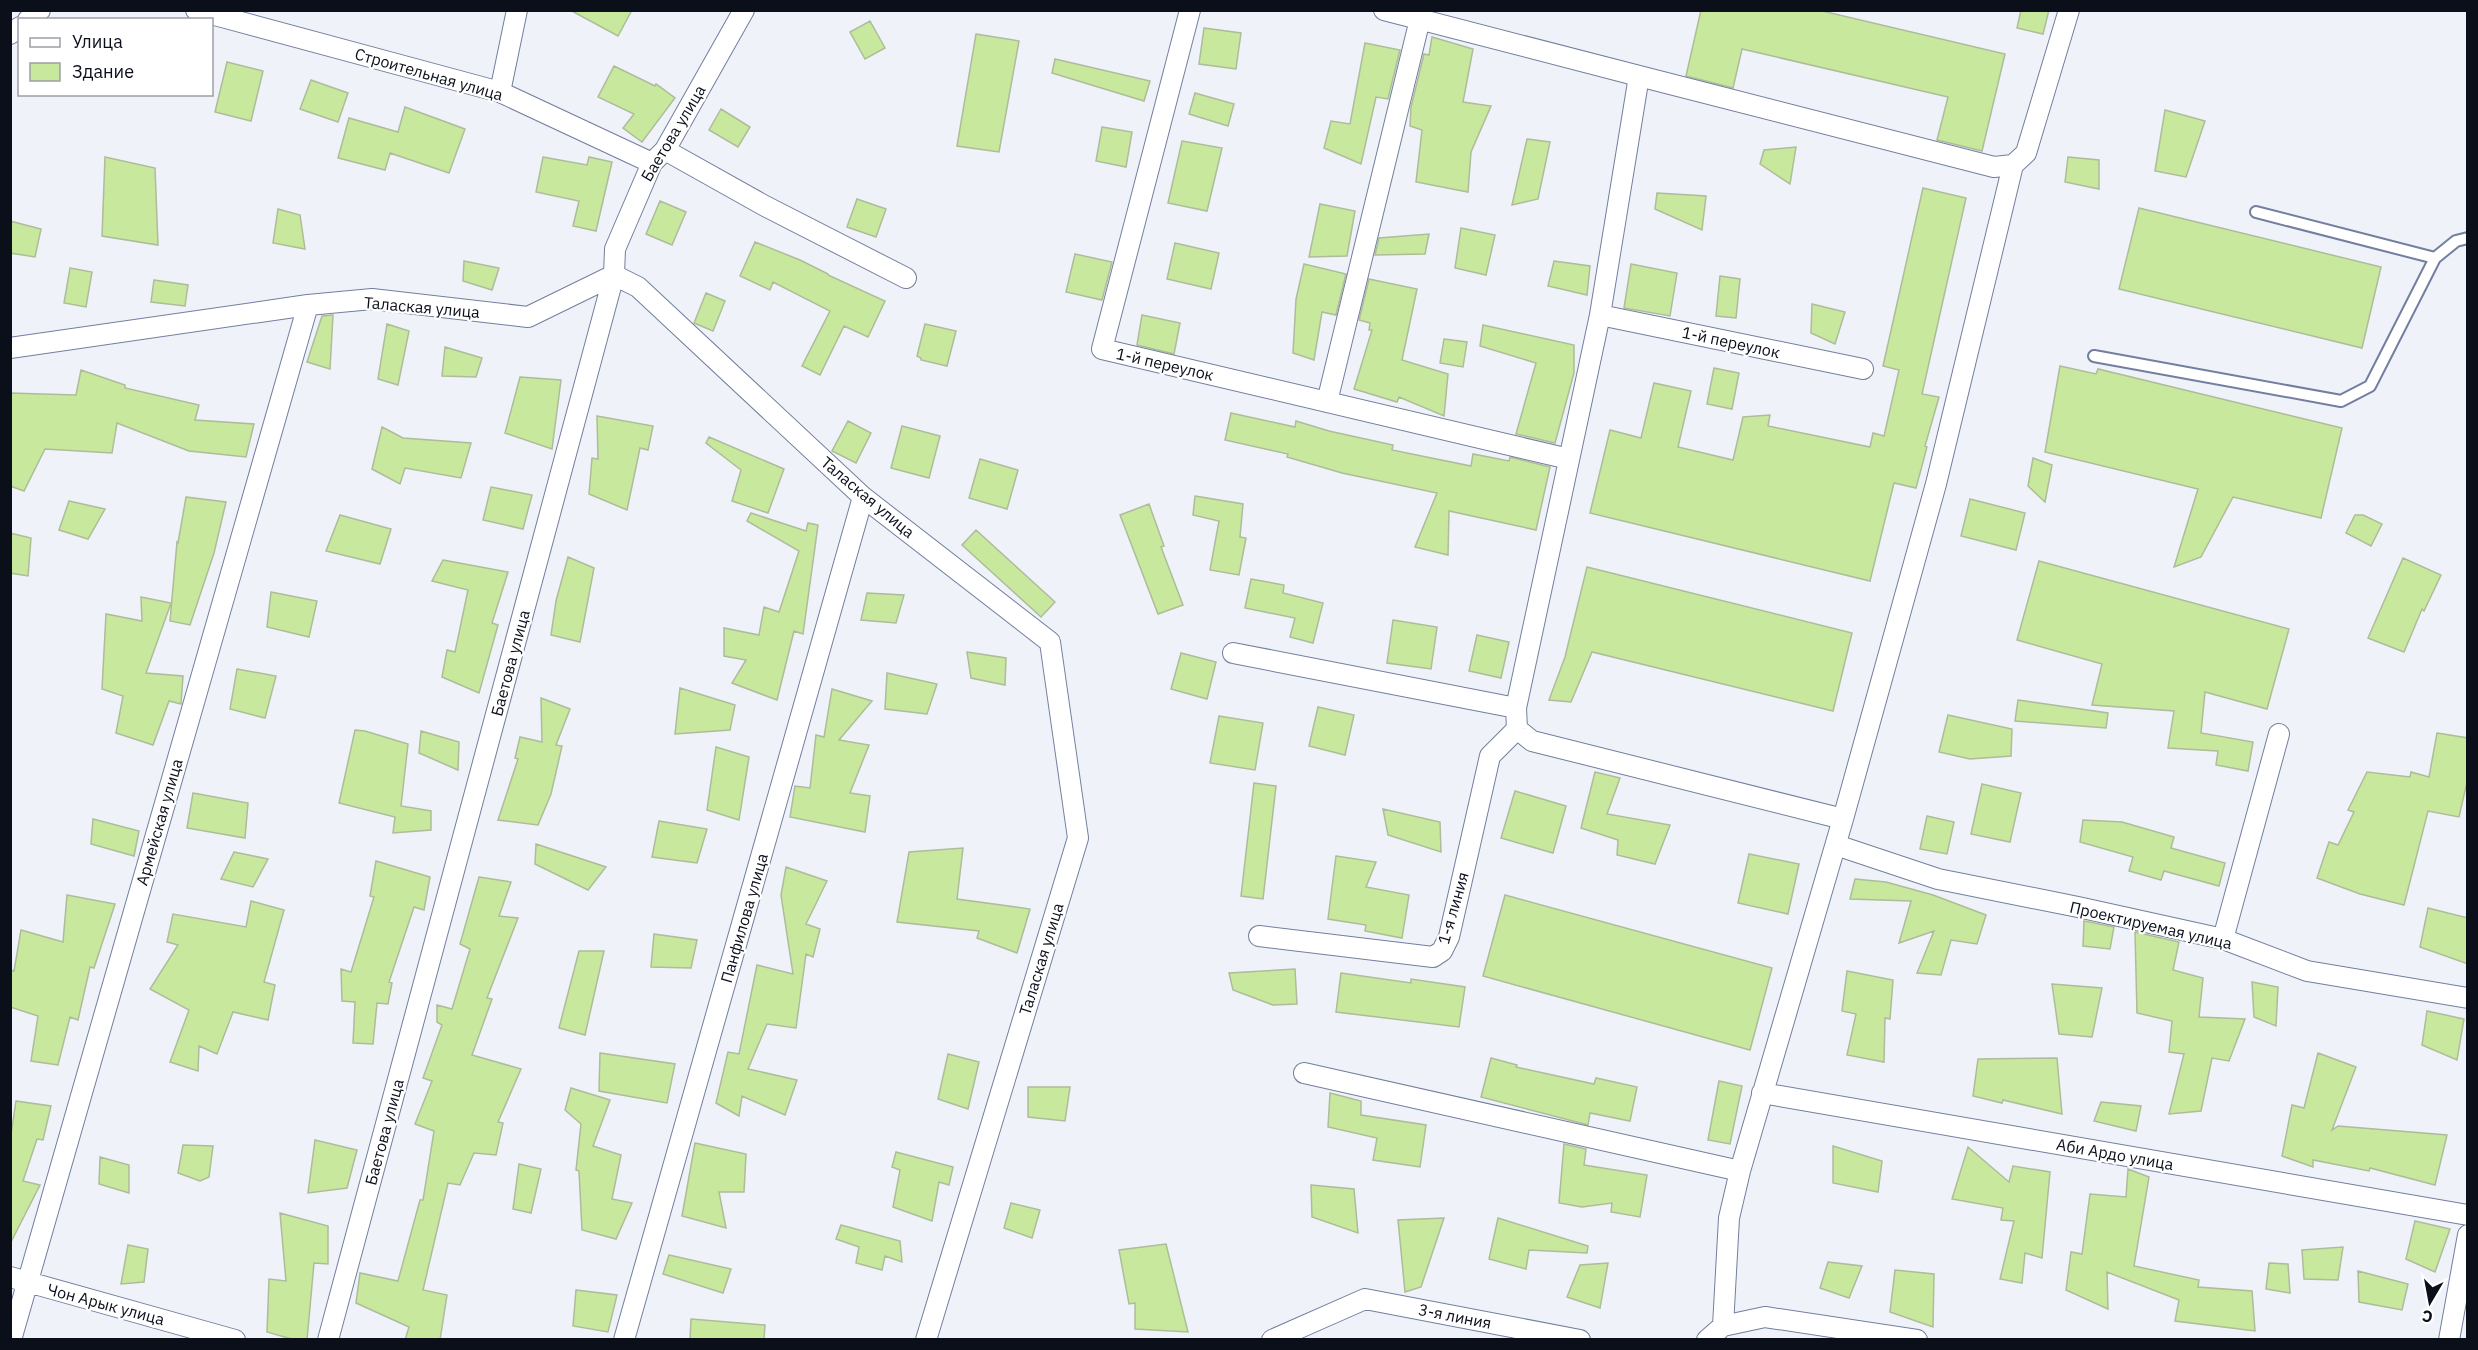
<svg xmlns="http://www.w3.org/2000/svg" width="2478" height="1350" font-family="'IBM Plex Sans',sans-serif">
<style>
.building{fill:#c8e89d;stroke:#adbc9a;stroke-width:1.5}
.lines{fill:none;stroke-linecap:round;stroke-linejoin:round}
.service-casing{stroke:#727f9e;stroke-width:14}
.minor-casing{stroke:#727f9e;stroke-width:22}
.service{stroke:#fff;stroke-width:10}
.minor{stroke:#fff;stroke-width:20}
.labels{text-anchor:middle;dominant-baseline:central;stroke-width:4.5;stroke-linejoin:round;paint-order:stroke}
.street-label{font-size:16px;fill:#0b0f1a;stroke:#fff}
</style>
<rect width="100%" height="100%" fill="#eff2f9"/>
<path class="building" d="M570,10H632L618,36Z
M1701,10H1818L2005,54L1982,151L1937,140L1948,97L1742,49L1733,88L1686,76Z
M2021,10H2049L2043,34L2017,28Z
M870,21L885,48L865,59L850,32Z
M1204,28L1241,33L1236,69L1199,64Z
M976,34L1019,41L999,152L957,146Z
M1432,37L1473,49L1463,102L1491,106L1471,152L1468,192L1416,182L1422,130L1410,126L1411,107L1424,54L1429,55Z
M1365,43L1400,50L1388,99L1376,97L1361,164L1324,148L1331,121L1350,124Z
M1055,59L1150,81L1144,101L1052,73Z
M227,62L263,71L251,121L215,112Z
M614,66L655,86L656,84L675,98L642,142L623,128L634,114L598,97Z
M311,80L348,93L338,122L300,109Z
M1195,93L1234,104L1228,126L1189,114Z
M405,107L465,129L449,173L390,153L385,170L338,158L349,118L398,132Z
M721,109L750,127L738,147L709,130Z
M2165,110L2205,121L2186,177L2155,171Z
M1102,127L1132,132L1126,167L1096,161Z
M1527,139L1550,142L1538,199L1512,205Z
M1182,141L1222,148L1207,211L1168,203Z
M1796,147L1790,184L1760,164L1764,150Z
M105,157L155,168L158,245L102,236Z
M543,157L587,165L589,157L612,162L596,231L573,226L579,201L536,192Z
M2068,157L2099,160V189L2065,182Z
M1923,188L1966,198L1922,394L1939,397L1925,446L1927,447L1916,488L1894,483L1870,581L1590,513L1610,430L1641,438L1654,383L1691,391L1678,447L1733,460L1743,417L1770,415L1768,426L1870,447L1873,433L1884,436L1899,370L1883,366Z
M1657,193L1706,196L1702,230L1655,209Z
M857,199L886,209L876,237L847,227Z
M660,201L686,212L672,245L646,234Z
M1320,204L1355,211L1347,256L1309,257Z
M2139,208L2381,267L2362,348L2119,289Z
M278,209L300,215L305,249L273,243Z
M10,221L41,229L35,257L10,253Z
M1461,228L1495,235L1486,275L1455,268Z
M1429,234L1425,254L1375,255L1379,238Z
M755,242L800,260L828,274V275L885,301L868,337L844,326L820,375L802,366L830,311L773,282L770,290L740,276Z
M1175,243L1219,253L1211,289L1167,279Z
M1075,254L1112,262L1102,300L1066,292Z
M464,261L499,268L492,290L463,281Z
M1554,261L1590,266L1587,295L1548,286Z
M1304,264L1346,274L1336,315L1322,312L1314,360L1293,353L1296,299Z
M1631,264L1677,273L1670,316L1624,308Z
M70,268L92,272L86,307L64,303Z
M1720,276L1740,279L1736,318L1716,316Z
M1369,279L1417,289L1402,360L1448,374L1444,416L1399,397L1397,402L1354,389L1372,330H1369L1370,323L1359,320Z
M154,280L188,285L185,306L151,302Z
M706,293L725,301L713,331L694,323Z
M1812,304L1845,312L1835,344L1811,333Z
M333,315L330,369L307,362L322,316Z
M1142,315L1180,323L1174,354L1137,345Z
M387,324L409,331L398,385L378,379Z
M925,324L956,331L947,366L921,360V358L917,356Z
M1483,325L1574,345V373L1555,443L1516,434L1536,363L1480,346Z
M1444,339L1467,342L1463,367L1440,363Z
M445,347L482,358L476,377L442,376Z
M2060,366L2096,374L2098,369L2342,428L2321,518L2233,497L2201,557L2174,567L2198,489L2045,452Z
M1714,368L1739,373L1732,409L1707,404Z
M81,370L125,385V388L199,405L195,420L254,424L246,457L189,451L117,423L112,453L45,449L24,491L10,486V393L76,395Z
M520,377L561,380L552,449L505,433Z
M1231,413L1295,427L1296,421L1329,431L1393,445L1392,450L1471,466L1473,454L1509,461L1510,457L1550,467L1536,530L1449,511L1448,555L1415,547L1437,493L1342,473L1287,457L1288,454L1225,440Z
M597,416L653,426L648,450L640,448L627,510L589,494L592,458L598,459Z
M848,421L871,433L856,463L832,451Z
M902,426L940,436L929,478L891,468Z
M382,427L403,438L471,443L461,478L405,468L400,484L372,469Z
M709,437L784,469L768,513L732,501L741,470L706,443Z
M2033,458L2052,465L2045,502L2028,486Z
M980,459L1018,470L1007,509L969,498Z
M491,487L532,495L523,529L483,520Z
M1195,496L1243,504L1240,537L1246,538L1239,575L1210,570L1219,521L1193,515Z
M186,497L226,502L214,553L190,625L170,621L177,542L178,543Z
M1970,499L2025,513L2016,550L1961,536Z
M69,501L105,509L88,539L59,530Z
M1149,504L1164,546L1161,547L1183,605L1158,614L1120,515Z
M751,513L806,531L808,523L818,525L803,634L794,631L777,700L732,683L746,660L724,656V628L759,635L764,607L779,612L799,551L747,521Z
M340,515L391,529L380,564L326,551Z
M2355,515H2363L2382,524L2371,546L2346,533Z
M976,530L1055,602L1041,617L962,545Z
M10,533L31,538L28,576L10,573Z
M568,557L594,568L580,642L551,635L556,601Z
M2403,558L2441,575L2424,611L2422,609L2404,652L2368,638Z
M443,560L508,572L492,623L498,625L479,693L442,677L447,650L455,652L468,590L432,581Z
M2039,561L2289,629L2267,709L2205,692L2201,733L2253,742L2248,771L2216,765L2218,751L2168,748L2174,711L2092,705L2102,664L2017,640Z
M1587,567L1852,633L1833,711L1592,652L1571,702L1549,700L1565,657Z
M1251,579L1284,585L1283,593L1323,603L1313,643L1290,637L1295,618L1245,608Z
M271,592L317,601L309,637L267,627Z
M867,593L904,595L896,623L861,620Z
M141,597L171,603L146,673L183,676L181,704L169,701L153,745L116,733L123,696L102,689L106,614L142,621Z
M1393,620L1437,627L1431,669L1387,663Z
M1477,635L1509,642L1501,678L1469,671Z
M967,652L1006,658L1005,685L971,678Z
M1181,653L1216,662L1207,699L1171,689Z
M237,669L276,676L265,718L230,709Z
M887,673L937,684L927,714L885,709Z
M680,688L735,705L730,730L675,734Z
M832,689L872,701L839,740L869,745L850,793L870,796L865,832L790,817L795,786L810,788L816,735L824,737Z
M541,698L570,709L556,745L562,746L551,794L538,825L498,820L518,759L515,758L520,737L542,742Z
M2018,700L2108,713L2106,728L2015,721Z
M1318,707L1354,715L1345,755L1309,746Z
M1948,715L2012,729L2011,756L1970,759L1939,752Z
M1219,716L1263,723L1255,770L1210,763Z
M355,730L365,731L408,744L401,806L431,811V830L393,833L395,817L339,803Z
M421,731L459,742L458,770L419,753Z
M2437,733L2468,738V778L2459,817L2428,811L2404,905L2360,894L2317,878L2329,842L2338,845L2354,812L2348,810L2367,772L2410,777L2411,772L2429,777Z
M716,747L749,757L739,820L707,810Z
M1595,772L1620,778L1607,814L1670,825L1655,864L1617,855L1618,840L1581,828Z
M1254,783L1276,786L1263,899L1241,896Z
M1982,784L2021,793L2010,842L1971,834Z
M1515,791L1566,806L1553,853L1501,838Z
M193,793L248,803L245,838L187,828Z
M1383,809L1440,822L1441,852L1388,835Z
M1927,816L1954,822L1947,854L1920,849Z
M93,819L139,831L134,856L91,844Z
M2083,820L2122,822L2174,837L2171,848L2225,863L2219,886L2164,871L2161,880L2129,871L2133,857L2080,842Z
M659,821L707,829L697,863L652,857Z
M536,844L606,867L588,890L535,864Z
M963,848L957,899L1030,909L1017,953L977,938L979,931L897,922L909,852Z
M234,852L268,859L253,887L221,879Z
M1749,854L1799,864L1788,914L1738,903Z
M1336,856L1376,862L1366,887L1409,895L1402,938L1365,931L1366,925L1328,919Z
M376,861L430,877L424,910L414,907L389,982L392,983L388,1004L377,1003L373,1044L353,1043L355,1002L342,1001L341,969L351,972L374,897L370,896Z
M786,867L827,881L806,924L820,929L813,957L806,954L796,1028L767,1024L748,1069L797,1080L785,1115L742,1096L739,1116L716,1103L728,1052L739,1054L757,965L793,974L781,895Z
M479,877L511,882L499,916L518,918L487,998L492,999L472,1055L521,1069L498,1122L503,1123L496,1155L474,1153L460,1185L448,1183L423,1290L447,1295L440,1340H405L409,1327L356,1303L360,1273L398,1281L420,1200H423L434,1131L415,1124L432,1081L423,1078L442,1025L437,1022V1005L452,1009L470,949L460,944Z
M1855,879L1886,882L1933,895L1986,915L1977,944L1951,940L1941,975L1917,973L1934,931L1899,943L1911,901L1850,899Z
M67,895L115,904L94,968L90,967L78,1020L70,1017L58,1065L31,1061L38,1016L10,1007V970L14,971L21,930L63,942Z
M1505,895L1772,968L1750,1050L1483,976Z
M251,901L284,910L264,982L275,985L268,1020L233,1012L217,1054L199,1046L198,1071L170,1062L189,1010L150,989L178,945L167,942L173,914L246,927Z
M2428,908L2468,918V964L2420,947Z
M2084,921L2114,927L2110,949L2083,946Z
M2135,932L2179,942L2173,970L2203,978L2199,1017L2245,1019L2229,1061L2212,1058L2201,1111L2169,1114L2184,1054L2169,1052L2172,1021L2137,1013Z
M654,934L697,940L691,968L651,967Z
M579,951H604L585,1035L559,1028Z
M1295,969L1297,1004L1273,1005L1233,990L1229,973Z
M1847,971L1893,980L1890,1019L1885,1018L1884,1062L1847,1055L1856,1014L1842,1011Z
M1341,973L1411,983V979L1465,987L1459,1027L1336,1012Z
M2252,982L2278,987L2276,1026L2254,1017Z
M2052,984L2102,988L2092,1037L2059,1034Z
M2427,1011L2464,1019L2457,1060L2422,1045Z
M600,1053L675,1064L667,1103L599,1091Z
M2318,1053L2356,1067L2332,1130L2338,1126L2447,1135L2435,1185L2370,1168L2369,1171L2313,1160V1167L2282,1156L2292,1105L2304,1108Z
M948,1054L979,1062L968,1109L938,1099Z
M1491,1058L1517,1065L1516,1067L1594,1084L1596,1078L1637,1087L1630,1121L1590,1113L1588,1125L1481,1097Z
M2057,1058L2062,1114L2003,1100L2002,1103L1973,1096L1978,1059Z
M1719,1081L1742,1086L1730,1144L1708,1140Z
M1028,1087H1070L1065,1121L1028,1117Z
M571,1088L610,1100L593,1146L621,1155L612,1199L632,1203L616,1239L582,1230L579,1171L576,1170L581,1124L565,1110Z
M1330,1093L1361,1101V1115L1426,1125L1420,1167L1373,1160L1377,1138L1328,1127Z
M16,1101L51,1106L43,1140L37,1139L23,1181L40,1185L10,1244V1141Z
M2101,1102L2141,1106L2136,1131L2094,1121Z
M315,1140L357,1150L347,1188L308,1193Z
M695,1143L746,1154L744,1192H719L726,1228L682,1216Z
M1564,1144L1586,1149L1584,1165L1647,1175L1640,1217L1611,1212L1612,1203L1582,1207L1559,1203Z
M183,1145L213,1146L209,1177L200,1181L178,1173Z
M1833,1146L1882,1161L1878,1192L1833,1183Z
M1968,1147L2009,1182L2013,1166L2050,1172L2042,1258L2025,1253L2022,1283L2000,1279L2014,1221L2001,1220L2003,1208L1952,1199Z
M896,1152L953,1167L949,1185L939,1182L932,1221L893,1207L900,1170L892,1167Z
M100,1157L129,1165V1193L99,1184Z
M519,1164L541,1169L531,1213L513,1209Z
M2128,1169L2149,1177L2134,1266L2199,1280L2198,1287L2252,1291L2255,1331L2175,1321L2179,1300L2107,1272L2108,1309L2066,1290L2071,1252L2082,1254L2090,1194L2126,1197Z
M1311,1185L1354,1189L1358,1233L1312,1217Z
M1011,1203L1040,1210L1032,1238L1004,1228Z
M280,1213L328,1226V1264L314,1263L307,1340H295L267,1332L269,1279L286,1281Z
M1444,1218L1421,1287L1405,1292L1398,1220Z
M1498,1218L1588,1246L1587,1253L1529,1250L1526,1269L1489,1259Z
M2415,1221L2450,1229L2435,1272L2406,1259Z
M841,1225L900,1241L902,1262L885,1256L882,1270L856,1263L859,1247L836,1239Z
M1166,1244L1188,1332L1135,1329V1303L1129,1304L1119,1250Z
M128,1245L148,1249L144,1282L121,1284Z
M2343,1247L2338,1280L2304,1279L2302,1250Z
M669,1255L731,1269L723,1293L663,1274Z
M1828,1262L1862,1266L1849,1298L1820,1288Z
M1608,1263L1600,1308L1567,1297L1580,1265Z
M2269,1263L2288,1264L2290,1293L2266,1289Z
M1895,1270L1934,1274L1933,1327L1890,1312Z
M2358,1271L2408,1284L2402,1310L2359,1302Z
M576,1290L617,1295L608,1332L573,1326Z
M691,1319L765,1325L764,1340H690Z"/>
<g class="lines">
<defs>
<path id="service" d="M2256,212L2435,258
M2094,356L2341,401L2370,386L2435,258L2456,241L2468,238"/>
<path id="minor" d="M196,10L500,92L652,163
M1190,10L1102,349L1569,459
M1384,10L1639,76L1600,315L1516,708L1517,729L1532,741L1843,819
M28,20L40,10
M10,34L20,27
M1639,76L1994,167L2013,165L2026,153L2069,10
M500,92L517,10
M665,150L765,206L906,278
M1600,315L1863,369
M10,348L308,305L372,299L528,317L614,275L638,287L863,497L1050,642L1078,838L926,1340
M1327,402L1420,19
M1233,653L1516,708
M1836,845L1938,879L2078,907L2223,939L2307,971L2468,998
M1259,936L1433,957L1442,951L1449,937L1490,756L1517,729
M2223,939L2279,734
M1304,1073L1740,1171
M1762,1093L2468,1215
M10,1277L235,1340
M1723,1326L1729,1218L1740,1171L1843,819L1936,484L2013,165
M11,1340L308,305
M328,1340L614,275L615,249L652,163L665,150L744,10
M624,1340L863,497
M1272,1340L1365,1299L1580,1340
M1707,1340L1723,1326L1765,1317L1917,1340
M2449,1340L2468,1235"/>
</defs>
<use href="#service" class="service-casing"/>
<use href="#minor" class="minor-casing"/>
<use href="#service" class="service"/>
<use href="#minor" class="minor"/>
</g>
<g class="labels">
<g class="street-label">
<text transform="translate(429 74) rotate(16)">Строительная улица</text>
<text transform="translate(673 133) rotate(-59)">Баетова улица</text>
<text transform="translate(422 307) rotate(5)">Талаская улица</text>
<text transform="translate(1731 342) rotate(12)">1-й переулок</text>
<text transform="translate(1165 364) rotate(13)">1-й переулок</text>
<text transform="translate(868 497) rotate(40)">Талаская улица</text>
<text transform="translate(510 663) rotate(-75)">Баетова улица</text>
<text transform="translate(159 822) rotate(-74)">Армейская улица</text>
<text transform="translate(1453 908) rotate(-74)">1-я линия</text>
<text transform="translate(744 918) rotate(-74)">Панфилова улица</text>
<text transform="translate(2151 925) rotate(13)">Проектируемая улица</text>
<text transform="translate(1041 959) rotate(-73)">Талаская улица</text>
<text transform="translate(384 1132) rotate(-75)">Баетова улица</text>
<text transform="translate(2115 1154) rotate(10)">Аби Ардо улица</text>
<text transform="translate(106 1304) rotate(15)">Чон Арык улица</text>
<text transform="translate(1455 1316) rotate(11)">3-я линия</text>
</g>
</g>
<rect width="2478" height="1350" fill="none" stroke="#0b0f1a" stroke-width="24"/>
<rect x="18" y="18" width="195" height="78" fill="#ffffff" stroke="#9d9fa3" stroke-width="1.5"/>
<rect x="30" y="38" width="30" height="9" fill="#ffffff" stroke="#9d9fa3" stroke-width="1.5"/>
<text x="72" y="48" font-size="18" fill="#0b0f1a">Улица</text>
<rect x="30" y="63" width="30" height="18" fill="#c8e89d" stroke="#9d9fa3" stroke-width="1.5"/>
<text x="72" y="78" font-size="18" fill="#0b0f1a">Здание</text>
<g transform="translate(2430 1302) rotate(190)" stroke="#ffffff" stroke-width="4.5" paint-order="stroke">
<path d="M0-4.5L10 22L0 15L-10 22Z" fill="#0b0f1a"/>
<text y="-9" font-size="16" font-weight="bold" text-anchor="middle" fill="#0b0f1a">С</text>
</g>
</svg>
